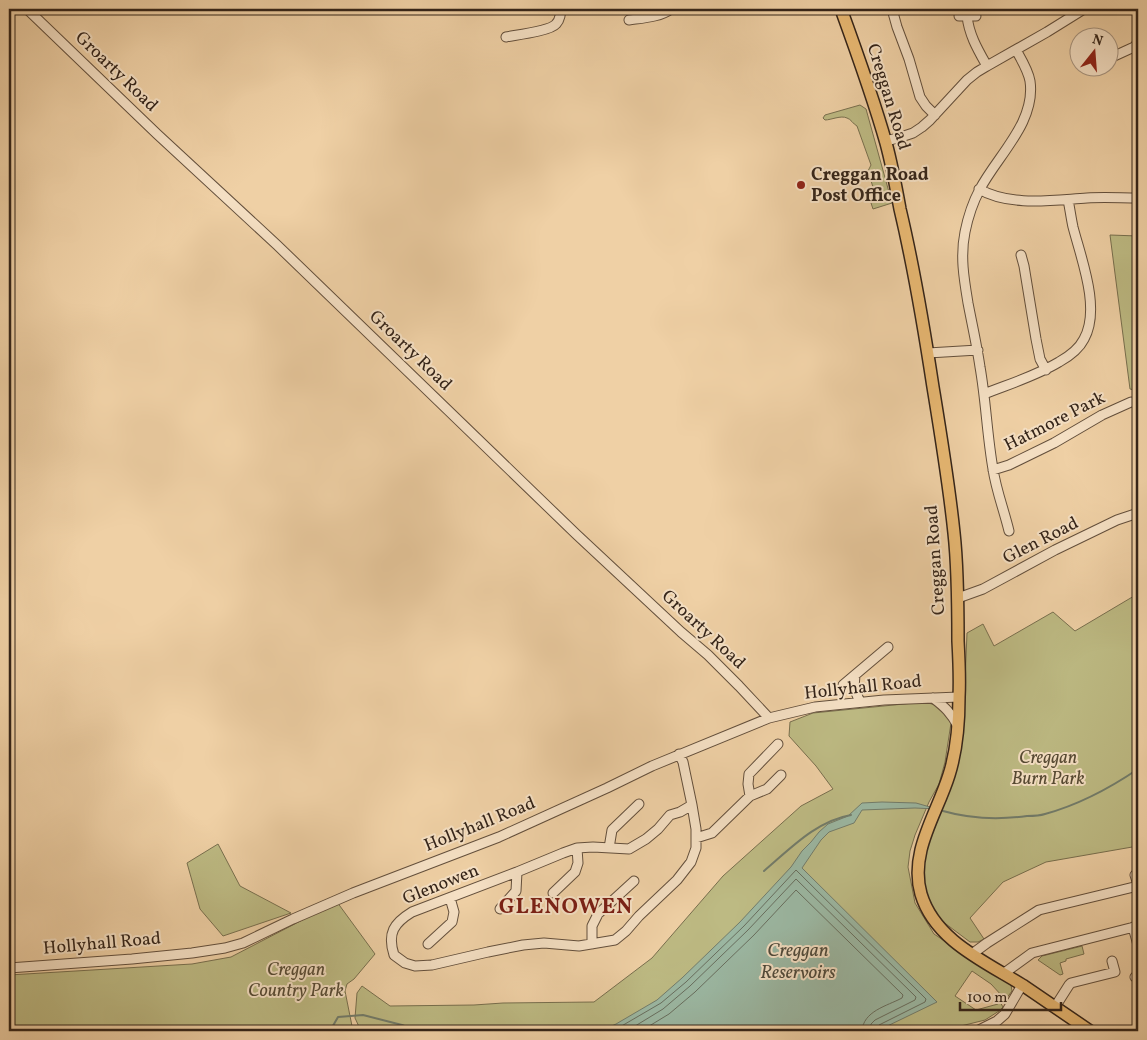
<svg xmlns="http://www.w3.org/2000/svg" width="1147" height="1040" font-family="Vollkorn,serif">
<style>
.green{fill:#bdba83;stroke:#786f4e}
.water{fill:#9bb7a2;stroke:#727c6b}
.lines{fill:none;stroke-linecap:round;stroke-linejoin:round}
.shore{stroke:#686e5e;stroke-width:1}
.stream{stroke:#727c6b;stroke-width:2}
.minor-casing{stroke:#634f3c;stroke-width:11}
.major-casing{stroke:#342419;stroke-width:14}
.minor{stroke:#f5e0c4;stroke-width:9}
.major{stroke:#e8b872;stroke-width:11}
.poi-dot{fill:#8f2418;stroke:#f5e0c4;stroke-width:2}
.labels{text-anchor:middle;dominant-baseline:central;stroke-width:4;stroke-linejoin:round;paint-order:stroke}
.street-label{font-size:18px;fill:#342419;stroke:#f5e0c4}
.poi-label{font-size:18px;font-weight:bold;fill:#342419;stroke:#f5e0c4;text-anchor:start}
.park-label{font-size:18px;font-style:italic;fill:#564a34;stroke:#f5e0c4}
.water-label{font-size:19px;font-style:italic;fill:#4e493b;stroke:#f5e0c4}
.district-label{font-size:22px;font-weight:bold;letter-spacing:1px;fill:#7a1f14;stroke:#f5e0c4}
</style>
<rect width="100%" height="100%" fill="#efd0a5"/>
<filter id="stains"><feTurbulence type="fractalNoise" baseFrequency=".004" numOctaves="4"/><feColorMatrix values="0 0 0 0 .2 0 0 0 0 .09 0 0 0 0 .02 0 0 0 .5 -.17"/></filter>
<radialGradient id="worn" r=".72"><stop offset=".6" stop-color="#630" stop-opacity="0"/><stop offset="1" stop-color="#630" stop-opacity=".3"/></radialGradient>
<path class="green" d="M860,105L866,109L892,203L873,209L871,203L874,202L876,197L868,171L871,165L857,126C853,124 851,119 847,118C841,115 831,120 825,120L823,118L825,115Z
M1110,235L1138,236V391L1130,389Z
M1134,596L1138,603V846L1046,862L1003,882L970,918L984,939L978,942H970L938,918L928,899L924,881L925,850L959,752L963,730L967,633L983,624L994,646L1053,612L1075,631Z
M924,702L936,705L946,713L951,723L945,762L939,784L929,802L915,835L910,851L908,867L915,903L934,934L1011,985L1012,991L1006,999H1003V997L991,984L972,971L955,996L976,1010L998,1004L1000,1002L1003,1007L999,1011L985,1020L941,1031H361L355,1018L357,993L362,986L390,1006L474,1005L503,1003L594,1002L652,958L723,876L801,806L833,789L816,766L789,736L790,722L813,713Z
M218,844L240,886L291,913L223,936L200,909L187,863Z
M337,902L375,954L354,979L347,984L345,991L353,1031H9V975L192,964L231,957Z
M1082,946L1084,954L1066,959V961L1060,963L1063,974L1060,975L1038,960L1042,956Z"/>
<path class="water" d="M882,802L916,803L937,809L915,808L862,810L854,823L829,832L821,840L802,868L937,1002L877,1031H601L616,1024L657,1000L682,978L740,922L791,867L802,851L811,842L819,832L828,824L848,816L862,803Z"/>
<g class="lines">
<path class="shore" d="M613,1031L661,1003L686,982L744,926L796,870L926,999L925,1002L879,1025L876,1028V1031
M627,1031L663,1009L690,986L748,930L796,879L916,997L915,1000L875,1020L871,1024L870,1031
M641,1031L669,1014L695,992L754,935L796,890L903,995L902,998C887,1006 863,1011 862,1031"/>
<path class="stream" d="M943,811C971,819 998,820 1027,816C1033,816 1039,816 1045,814C1078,805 1110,788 1138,769
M764,871C790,849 816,821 851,815
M330,1031L338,1017L363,1015L402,1025L417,1031"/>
<defs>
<path id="minor" d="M27,9L157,134L277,245L576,534L681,632L708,655L739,686L769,718
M892,9L897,27L909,59L920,97L926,106L935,115
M959,16H976
M967,16C969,35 978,50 987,66
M629,20C643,18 660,17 671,9
M506,37C516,35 550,31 556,24C560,20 561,13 560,9
M1110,58L1134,47L1138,43
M885,141L898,138L913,133L922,127L930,120L967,80L977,72L987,66L1047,32L1084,9
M979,189C1010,207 1053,200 1087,198C1104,197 1121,198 1138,198
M1021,255L1024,266L1036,339L1040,359L1046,370
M928,353L978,350
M984,394C1009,384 1036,376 1059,362C1068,357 1079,349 1084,339C1101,309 1081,258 1073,227C1071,218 1070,209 1068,200
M993,470L1009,465L1054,443L1102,415L1131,402
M1009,531C1004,510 996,490 993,469C987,435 986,401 980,367C977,346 972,324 968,303C964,279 960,256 965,232C968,217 973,202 980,189C998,155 1036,122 1030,81C1028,70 1021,59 1016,50
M958,598L983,589L1055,550L1117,520L1138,513
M855,675L854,688L860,702
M843,685L888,647
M933,698C945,707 951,713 958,726
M679,754L683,762L692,805L696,829V848L691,862L677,880L639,916L626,931L615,940L579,946L544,943L523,945L488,952L432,965L415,966L405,963L394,955C387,933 394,923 412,912L517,872L563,853L577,848L593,847L629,849L646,839L658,829L670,815L680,812L692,805
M750,796L748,784L749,774L778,744
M696,838L712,833L750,796L767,789L781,775
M609,848L612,830L639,804
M1135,875L1138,885
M553,893L575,872L578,863L577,848
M500,909L516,891L517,872
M1133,927L1138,945
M428,944L452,922L454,912L450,898
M592,944V926L598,914L634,881
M972,954L987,943L1039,910L1138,886
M9,968L132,959L192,953L225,948L243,943L293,919L353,893L499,837L607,788L652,766L769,718L815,707L884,700L959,697
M1003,974L1032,953L1138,926
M1135,977L1138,976
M1055,1007L1069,985L1071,983L1115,972L1112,961
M977,1031L997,1021L1005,1014L1022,985"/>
<path id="major" d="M841,9C857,53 873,97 886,143C892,165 896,187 900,209C914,268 924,328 933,387C941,436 949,484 954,533C958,569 958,605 958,641C959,659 960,678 959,697C959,723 957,750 949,775C937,814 909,852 921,894C935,941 986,962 1024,986C1046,1001 1068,1016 1090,1031"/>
</defs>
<use href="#minor" class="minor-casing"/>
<use href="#major" class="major-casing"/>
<use href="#minor" class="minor"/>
<use href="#major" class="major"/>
</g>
<circle class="poi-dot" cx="801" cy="185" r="5"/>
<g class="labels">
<g class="street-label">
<text transform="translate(116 72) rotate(44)">Groarty Road</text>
<text transform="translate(888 97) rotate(73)">Creggan Road</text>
<text transform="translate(410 351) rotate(44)">Groarty Road</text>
<text transform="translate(1055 422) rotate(-27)">Hatmore Park</text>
<text transform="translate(1041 541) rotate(-27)">Glen Road</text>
<text transform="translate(936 560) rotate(-94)">Creggan Road</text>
<text transform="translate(703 630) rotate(43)">Groarty Road</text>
<text transform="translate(863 688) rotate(-6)">Hollyhall Road</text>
<text transform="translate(480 825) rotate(-22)">Hollyhall Road</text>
<text transform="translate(441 885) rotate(-22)">Glenowen</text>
<text transform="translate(102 944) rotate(-5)">Hollyhall Road</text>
</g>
<g class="poi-label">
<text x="811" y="175">Creggan Road<tspan x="811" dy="21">Post Office</tspan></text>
</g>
<g class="park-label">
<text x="1048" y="758">Creggan<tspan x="1048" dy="21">Burn Park</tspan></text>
<text x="296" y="970">Creggan<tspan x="296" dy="21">Country Park</tspan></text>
</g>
<g class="water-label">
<text x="798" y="951">Creggan<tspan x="798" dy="22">Reservoirs</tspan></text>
</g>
<g class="district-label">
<text x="566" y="907">GLENOWEN</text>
</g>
</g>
<rect width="1147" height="1040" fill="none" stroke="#efd0a5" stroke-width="30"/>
<rect x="10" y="10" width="1127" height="1020" fill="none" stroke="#342419" stroke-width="2.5"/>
<rect x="15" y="15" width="1117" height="1010" fill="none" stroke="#342419"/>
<g transform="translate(1094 52) rotate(17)"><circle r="24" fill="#f5e0c4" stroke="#a89580"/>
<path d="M0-4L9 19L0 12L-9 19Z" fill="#8f2418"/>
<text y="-8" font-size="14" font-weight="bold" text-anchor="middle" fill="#342419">N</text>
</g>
<path d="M960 1002v8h101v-8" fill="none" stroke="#342419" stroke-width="2.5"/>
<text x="967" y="1002" font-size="15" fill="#342419" stroke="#f5e0c4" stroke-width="4" paint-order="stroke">100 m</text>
<rect width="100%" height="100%" filter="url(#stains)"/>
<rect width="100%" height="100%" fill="url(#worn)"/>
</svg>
